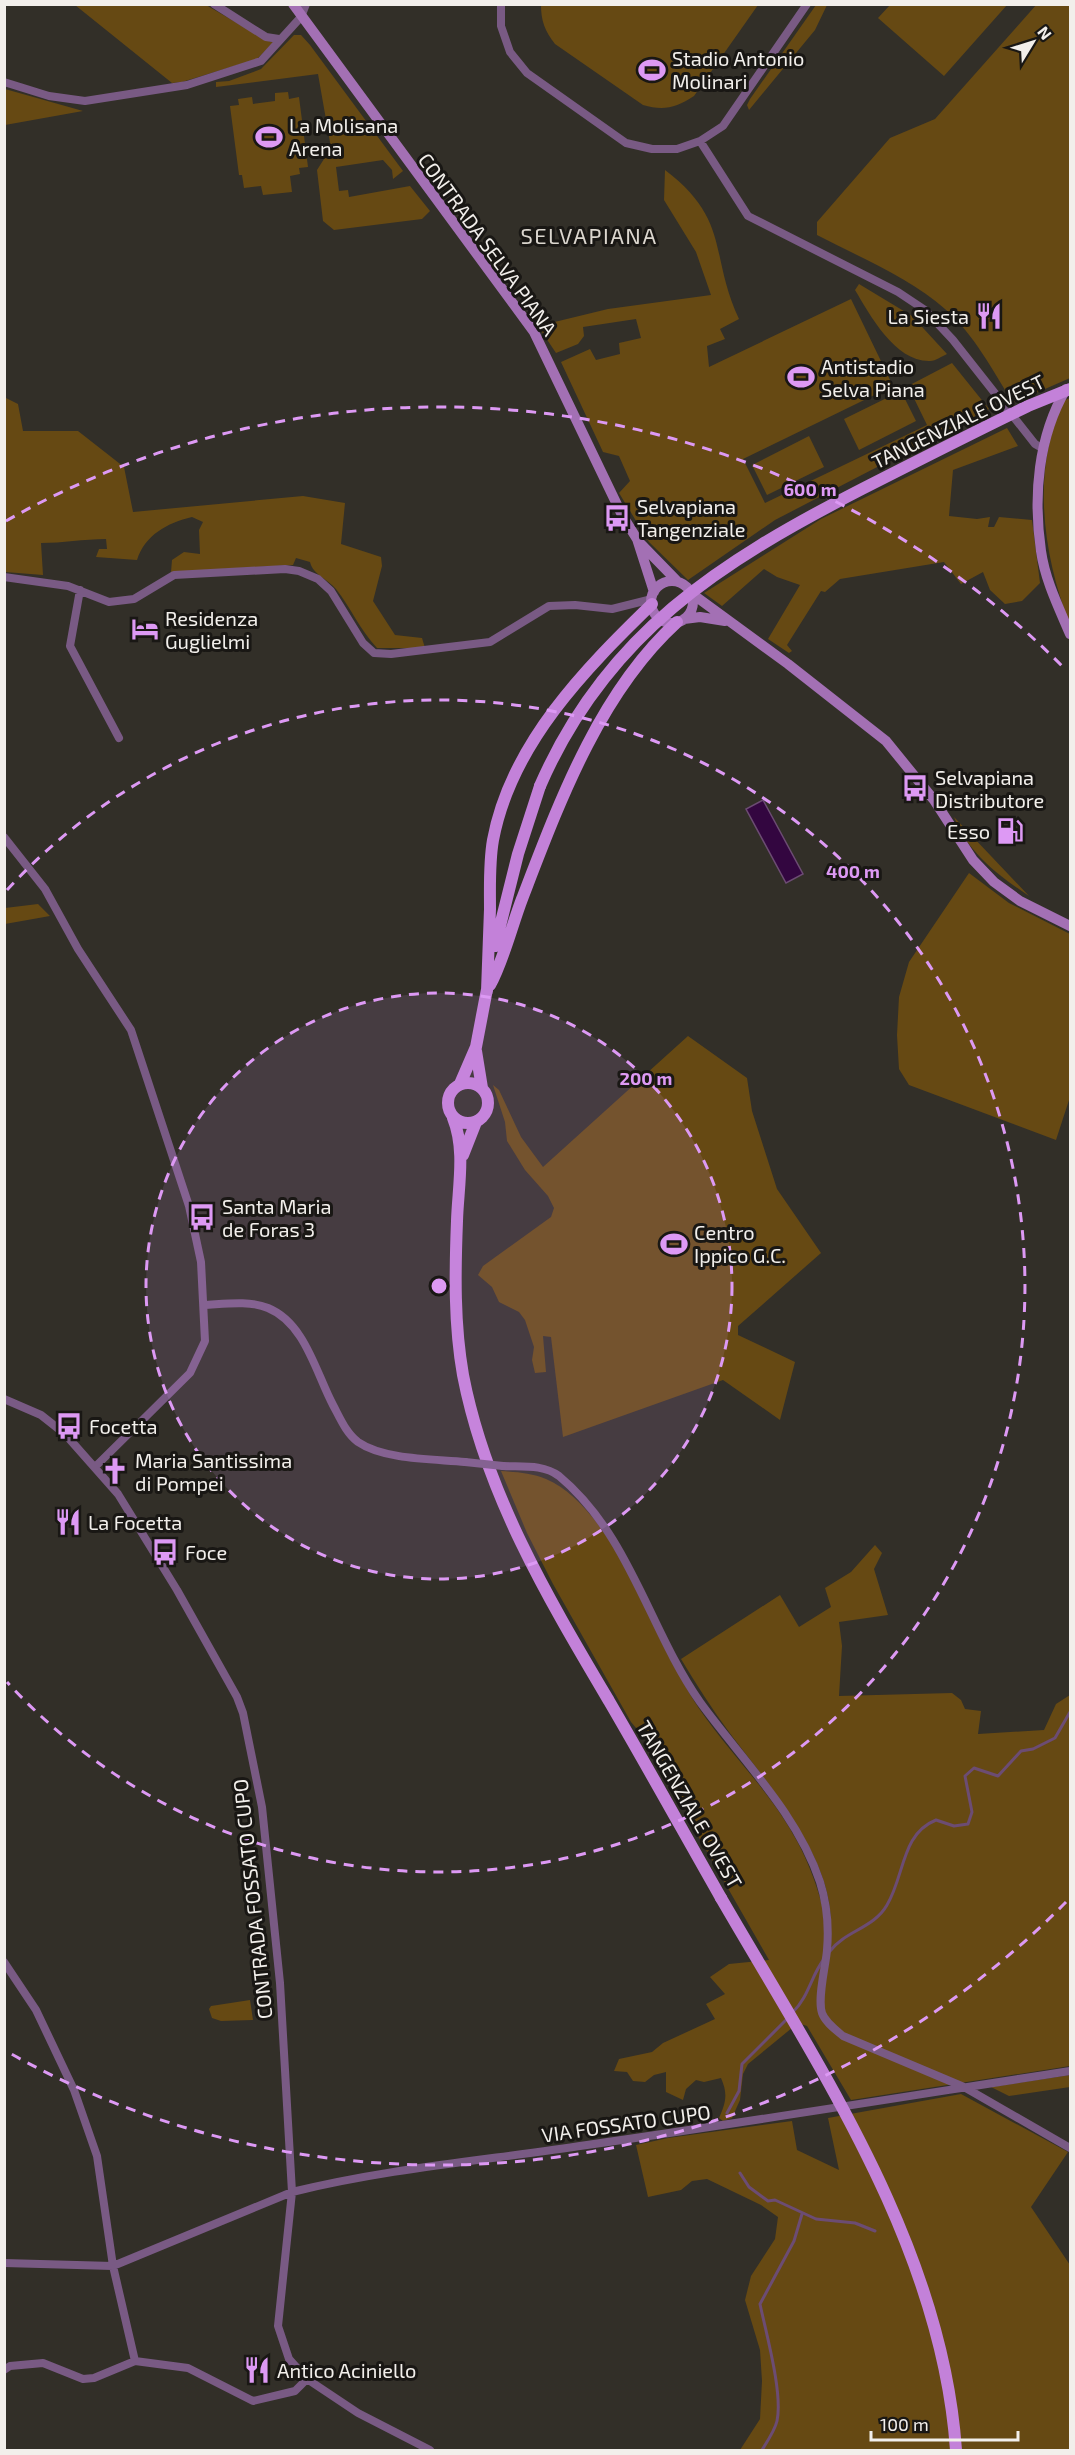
<svg xmlns="http://www.w3.org/2000/svg" width="1075" height="2455" font-family="'Exo 2',sans-serif">
<style>
.green{fill:#664913}
.water{fill:#330640;stroke:#6c4c73;stroke-width:1.5}
.lines{fill:none;stroke-linecap:round;stroke-linejoin:round}
.stream{stroke:#6c4c73;stroke-width:3}
.street{stroke:#795a84;stroke-width:8}
.secondary{stroke:#a370b4;stroke-width:10}
.primary{stroke:#c381d9;stroke-width:12}
.street-bridge{stroke:#795a84;stroke-width:8}
.primary-bridge{stroke:#c381d9;stroke-width:12}
.ring{fill:none;stroke:#dd99f4;stroke-width:3;stroke-dasharray:10 8}
.labels{text-anchor:middle;dominant-baseline:central;stroke-width:6;stroke-linejoin:round;paint-order:stroke}
.poi-label{font-size:20px;fill:#f2efeb;stroke:#191714;text-anchor:start}
.street-label{font-size:20px;fill:#f2efeb;stroke:#191714}
.quarter-label{font-size:22px;letter-spacing:1.5px;fill:#dbd6ce;stroke:#191714}
.centre{fill:#dd99f4;stroke:#191714;stroke-width:3}
.ring-label{font-size:18px;text-anchor:middle;font-weight:bold;fill:#dd99f4;stroke:#191714;stroke-width:6;stroke-linejoin:round;paint-order:stroke}
</style>
<rect width="100%" height="100%" fill="#322f28"/>
<path class="green" d="M1037,4L1070,5V378L1013,403C993,371 974,334 945,309C912,279 857,256 817,235V222L890,138L935,119Z
M75,5H206L268,41L274,42L257,59L182,82L172,83Z
M541,5V4L758,5L694,96C676,108 663,111 643,105L555,44C545,31 541,21 541,5Z
M816,5H827L815,30L749,110L747,105L750,99Z
M890,5V4L1007,5L944,76L878,18Z
M294,35H301L310,45L403,171L393,179L392,170L383,160L336,167L339,191L348,190L349,197L410,186L430,211L422,219L334,230L323,221L317,170L331,148L318,74L216,87V82L229,81L261,69Z
M5,89L83,111L5,125Z
M288,92L289,99L299,97L308,167L299,168L300,174L290,176L292,192L263,195L261,186L244,188L242,175H239L230,106L239,105L238,99L252,97L253,104L275,101V93Z
M665,170C731,220 709,255 739,319L720,329L725,339L707,346L709,367L851,299L893,386L743,459L765,503L927,425L908,386L952,363L989,409L775,520L688,580L649,542L619,493L630,481L619,456L603,452L561,362L590,349L596,360L620,354L619,343L641,338L636,319L583,327L584,336L578,344L556,353L538,326L608,309L711,295L696,252L664,200Z
M859,284L912,316L947,354C942,356 936,361 930,361C895,362 870,315 855,290Z
M901,391L916,421L859,450L844,419Z
M4,397L18,404L23,431H78L124,467L133,512L303,496L345,503L341,544L381,557L382,566L373,601L395,635L422,638L425,648H377C360,630 351,608 336,589C328,579 313,575 310,562L296,558L293,565L171,572L172,560L184,552L200,554L199,530L203,522L192,517C167,523 145,535 137,560L96,557L99,549H107L106,539C83,539 63,543 41,543L43,575L5,572Z
M1070,398V625C1043,556 1030,468 1065,400Z
M1007,428L1018,446L953,470L949,516L977,519L990,517L988,527H994L999,517L1032,520L1040,583L1022,601L1005,604L990,590L983,572L961,584L944,562L840,579L825,592L821,591L787,645L792,651L789,653L768,639L800,585L777,577L764,569L722,606L704,593L821,519Z
M809,436L824,467L767,495L752,465Z
M954,817L1029,896C999,876 968,853 954,817Z
M969,873L1009,903L1070,934V1097L1056,1140L909,1085L899,1069L897,1035L899,997L909,962Z
M38,904L50,916L5,924V908Z
M688,1036L747,1078L752,1111L777,1189L821,1253L738,1326V1335L795,1362L780,1420L723,1380L563,1437L551,1337L543,1336L546,1372L535,1373L532,1360L534,1347L525,1320L519,1312L499,1302L492,1287L478,1275L483,1266L551,1217L554,1208L548,1196L525,1170L507,1141L505,1122L493,1085L499,1090L521,1137L543,1167Z
M501,1471C516,1472 532,1473 546,1479C612,1507 656,1636 691,1696C723,1748 770,1789 798,1843C807,1860 815,1880 820,1898C824,1911 825,1921 830,1933C839,1865 768,1784 729,1732C712,1709 696,1684 681,1659L780,1595L799,1627L831,1607L825,1588L851,1572L875,1545L882,1553L874,1569L888,1615L839,1622L842,1646L839,1696L952,1693L961,1700L965,1709L981,1711L978,1734L1044,1730L1056,1704L1070,1695V2066L851,2100L807,2026L798,2023L748,2064L743,2074L740,2100L732,2118L723,2121L719,2118C726,2102 728,2094 721,2078L704,2082L696,2080L686,2089L683,2100L666,2092V2072L654,2075L645,2082L633,2081L627,2072L614,2071L619,2059L652,2052L663,2043L715,2019L706,2004L725,1994L710,1977L729,1964L769,1960L690,1822L679,1790L658,1754L631,1722L553,1584L527,1533Z
M250,2000L253,2020L221,2021L212,2018L209,2009L211,2006Z
M1070,2075V2087L1009,2096L991,2087Z
M961,2094L1068,2152L1031,2207L1070,2265V2450H740L760,2419L762,2381L760,2350L745,2300L751,2276L775,2239L778,2217L761,2205L707,2179L692,2181L681,2190L648,2197L636,2145L668,2138L792,2121L797,2150L839,2170L828,2118Z"/>
<path class="water" d="M763,800L803,874L786,883L746,809Z"/>
<g class="lines">
<path class="stream" d="M830,1951C845,1931 874,1928 887,1905C905,1875 901,1834 936,1820L954,1826L968,1824L972,1812L965,1776L974,1768L998,1776L1021,1751L1033,1749L1055,1738L1070,1712
M793,2012C809,1996 811,1976 824,1959
M727,2113L739,2091L742,2064L787,2019
M740,2173L749,2187L768,2201L775,2200L816,2219L855,2223L875,2231
M762,2450C767,2442 775,2430 777,2421C783,2393 766,2333 760,2304L794,2241L802,2214"/>
<path class="street" d="M214,4L266,37L279,39
M501,4V26L510,52L527,73L626,143L652,149H677L700,141L723,126L807,4
M4,82L49,96L85,101L187,85L261,61L301,17L306,4
M700,141L748,216L898,292L925,310L953,340L1035,444L1042,448
M4,577L68,586L109,602L134,599L174,575L285,569L299,571L318,579L331,591L363,643L374,653L391,654L490,642L549,606L575,605L612,609L652,599
M80,590L70,646L119,738
M4,837L45,889L78,949L131,1030L189,1206L201,1262L205,1341L190,1373L96,1466
M204,1305C224,1304 249,1300 268,1308C305,1323 316,1373 333,1405C340,1418 346,1433 358,1442C384,1460 435,1459 465,1462
M4,1399L41,1415L65,1434L118,1494L177,1590L237,1697L243,1713L262,1807L280,1983L292,2192L278,2326L289,2359L307,2379L358,2413L430,2450
M503,1466C522,1467 543,1464 559,1476C630,1535 649,1629 700,1702C742,1760 797,1813 820,1882C827,1904 829,1927 827,1950C826,1965 817,1998 822,2013C825,2022 836,2030 843,2036L964,2087L1070,2148
M4,1962L36,2010L74,2090L97,2156L113,2266L135,2361
M4,2263L113,2266L292,2192C389,2168 489,2160 587,2145C748,2122 909,2096 1070,2071
M4,2370L10,2366L43,2363L83,2379L94,2378L135,2361L188,2368L253,2401L295,2391L307,2379"/>
<path class="secondary" d="M293,4L534,332L622,515L637,539L654,592
M1066,389C1038,437 1033,496 1041,551C1045,580 1059,608 1070,634
M641,544L677,581
M651 602a21 21 0 1 1 42 0a21 21 0 1 1-42 0Z
M691,593L788,664L886,741L934,800L973,860L994,882L1020,901L1070,926
M684,619L700,617L725,621"/>
<path class="primary" d="M495,946L518,854L540,786
M490,985C503,962 512,925 522,899C559,803 599,693 677,622
M487,991C488,964 489,936 490,909C490,886 489,863 493,840C511,744 585,669 652,604
M476,1051L482,1088
M448 1103a20 20 0 1 1 40 0a20 20 0 1 1-40 0Z
M460,1084L476,1047L488,984
M453,1118C466,1150 458,1187 457,1221C455,1272 454,1324 463,1375C486,1494 548,1598 609,1701C647,1766 684,1833 721,1898
M463,1155L476,1122"/>
<path class="street-bridge" d="M465,1462L503,1466"/>
<path class="primary-bridge" d="M540,786C606,634 720,562 862,489C917,461 972,433 1028,406L1070,389
M721,1898C820,2069 942,2248 956,2450"/>
</g>
<circle cx="439" cy="1286" r="293" fill="#dd99f4" fill-opacity=".12"/>
<g class="ring">
<circle cx="439" cy="1286" r="293"/>
<path d="M7 890A586 586 0 1 1 7 1682"/>
<path d="M1066 1902A879 879 0 0 1 6 2051M6 521A879 879 0 0 1 1066 670"/>
</g>
<defs>
<symbol id="stadium-bare" viewBox="-9 -9 18 18"><path d="M0-5a6.5 5 0 1 0 0 10a6.5 5 0 1 0 0-10ZM-3.5-1.8h7v3.6h-7Z" fill="#dd99f4" stroke="#191714" stroke-width="2.5" paint-order="stroke"/></symbol>
<symbol id="restaurant-bare" viewBox="-9 -9 18 18"><path d="M-5-6h1v4h1v-4h1v4h1v-4h1v5L-1.5 .5V6h-2V.5L-5-1ZM5-6V6H3V1.5H1.5Q1.5-4 5-6Z" fill="#dd99f4" stroke="#191714" stroke-width="2.5" paint-order="stroke"/></symbol>
<symbol id="bus-bare" viewBox="-9 -9 18 18"><path d="M-5-6H5V4H4V6H2V4H-2V6H-4V4H-5ZM-3.5-4V0h7V-4ZM-3.5 1.2v1.5H-2V1.2ZM2 1.2v1.5H3.5V1.2Z" fill="#dd99f4" stroke="#191714" stroke-width="2.5" paint-order="stroke"/></symbol>
<symbol id="hotel-bare" viewBox="-9 -9 18 18"><path d="M-6-4.5h1.5V1H6V5H4.5V3h-9V5H-6ZM-4 0a1.8 1.8 0 1 1 3.6 0ZM.5 0V-2.5h3Q6-2.5 6 0Z" fill="#dd99f4" stroke="#191714" stroke-width="2.5" paint-order="stroke"/></symbol>
<symbol id="fuel-bare" viewBox="-9 -9 18 18"><path d="M-5.5-6h7V0h2V4h1.3V-2.5L3-4.5l.8-.8L6-3V5H2.5V1h-1V6h-7ZM-4.2-4.7v3.2H.2V-4.7Z" fill="#dd99f4" stroke="#191714" stroke-width="2.5" paint-order="stroke"/></symbol>
<symbol id="church-bare" viewBox="-9 -9 18 18"><path d="M-1.2-6h2.4v3.5h3.3v2.4h-3.3V6h-2.4V-.1h-3.3v-2.4h3.3Z" fill="#dd99f4" stroke="#191714" stroke-width="2.5" paint-order="stroke"/></symbol>
</defs>
<g fill-rule="evenodd">
<use href="#stadium-bare" x="633" y="51" width="38" height="38"/>
<use href="#stadium-bare" x="250" y="118" width="38" height="38"/>
<use href="#restaurant-bare" x="970" y="297" width="38" height="38"/>
<use href="#stadium-bare" x="782" y="358" width="38" height="38"/>
<use href="#bus-bare" x="598" y="499" width="38" height="38"/>
<use href="#hotel-bare" x="126" y="610" width="38" height="38"/>
<use href="#bus-bare" x="896" y="769" width="38" height="38"/>
<use href="#fuel-bare" x="991" y="812" width="38" height="38"/>
<use href="#bus-bare" x="183" y="1198" width="38" height="38"/>
<use href="#stadium-bare" x="655" y="1225" width="38" height="38"/>
<use href="#bus-bare" x="50" y="1407" width="38" height="38"/>
<use href="#church-bare" x="96" y="1452" width="38" height="38"/>
<use href="#restaurant-bare" x="49" y="1503" width="38" height="38"/>
<use href="#bus-bare" x="146" y="1533" width="38" height="38"/>
<use href="#restaurant-bare" x="238" y="2351" width="38" height="38"/>
</g>
<g class="labels">
<g class="poi-label">
<text x="672" y="58">Stadio Antonio<tspan x="672" dy="23">Molinari</tspan></text>
<text x="289" y="125">La Molisana<tspan x="289" dy="23">Arena</tspan></text>
<text x="969" y="316" text-anchor="end">La Siesta</text>
<text x="821" y="366">Antistadio<tspan x="821" dy="23">Selva Piana</tspan></text>
<text x="637" y="506">Selvapiana<tspan x="637" dy="23">Tangenziale</tspan></text>
<text x="165" y="618">Residenza<tspan x="165" dy="23">Guglielmi</tspan></text>
<text x="935" y="777">Selvapiana<tspan x="935" dy="23">Distributore</tspan></text>
<text x="990" y="831" text-anchor="end">Esso</text>
<text x="222" y="1206">Santa Maria<tspan x="222" dy="23">de Foras 3</tspan></text>
<text x="694" y="1232">Centro<tspan x="694" dy="23">Ippico G.C.</tspan></text>
<text x="89" y="1426">Focetta</text>
<text x="135" y="1460">Maria Santissima<tspan x="135" dy="23">di Pompei</tspan></text>
<text x="88" y="1522">La Focetta</text>
<text x="185" y="1552">Foce</text>
<text x="277" y="2370">Antico Aciniello</text>
</g>
<g class="street-label">
<text transform="translate(488 244) rotate(54)">CONTRADA SELVA PIANA</text>
<text transform="translate(958 421) rotate(-26)">TANGENZIALE OVEST</text>
<text transform="translate(690 1804) rotate(60)">TANGENZIALE OVEST</text>
<text transform="translate(252 1899) rotate(-96)">CONTRADA FOSSATO CUPO</text>
<text transform="translate(626 2123) rotate(-8)">VIA FOSSATO CUPO</text>
</g>
<g class="quarter-label">
<text x="589" y="235">SELVAPIANA</text>
</g>
</g>
<circle cx="439" cy="1286" r="9" class="centre"/>
<g class="ring-label">
<text x="810" y="496">600 m</text>
<text x="853" y="878">400 m</text>
<text x="646" y="1085">200 m</text>
</g>
<rect width="1075" height="2455" fill="none" stroke="#f2efeb" stroke-width="12"/>
<g transform="translate(1033 42) rotate(52)" stroke="#191714" stroke-width="4.5" paint-order="stroke">
<path d="M0-4.5L10 22L0 15L-10 22Z" fill="#f2efeb"/>
<text y="-9" font-size="16" font-weight="bold" text-anchor="middle" fill="#f2efeb">N</text>
</g>
<path d="M871 2431v9h147v-9" fill="none" stroke="#f2efeb" stroke-width="3"/>
<text x="880" y="2431" font-size="18" fill="#f2efeb" stroke="#191714" stroke-width="4.5" paint-order="stroke">100 m</text>
</svg>
